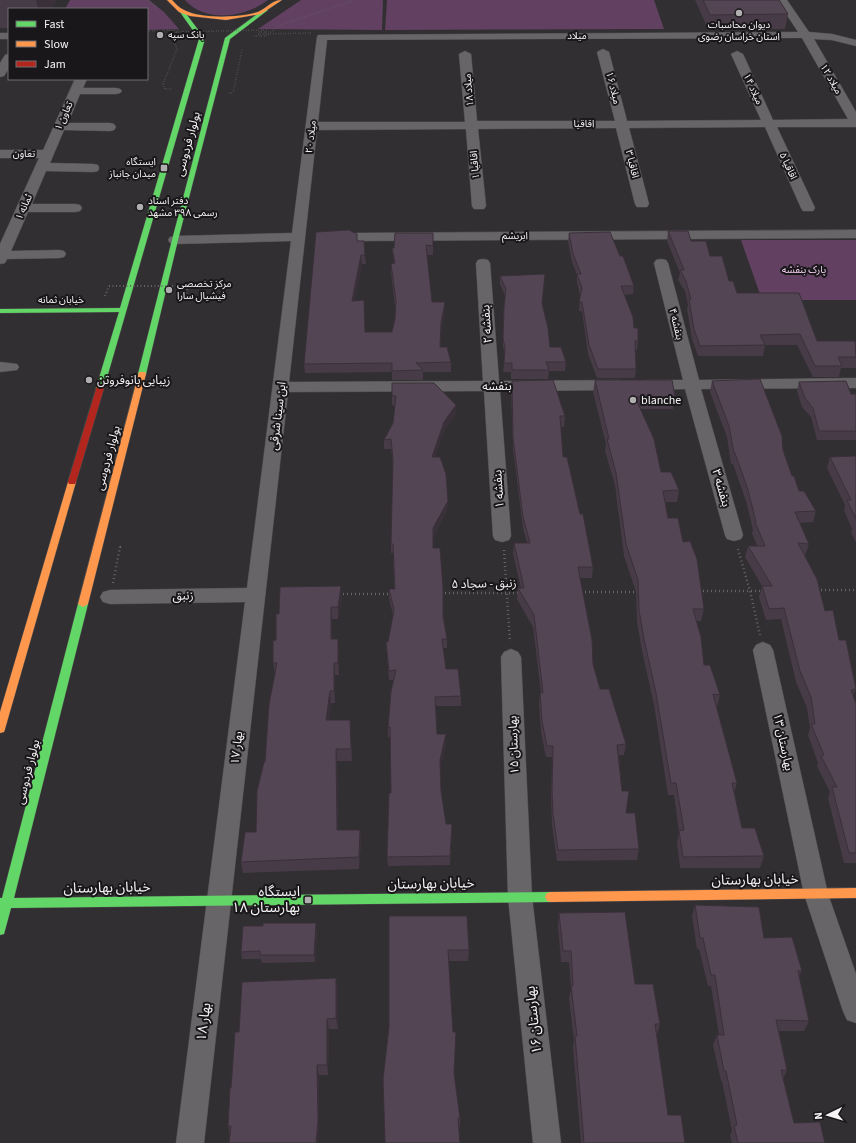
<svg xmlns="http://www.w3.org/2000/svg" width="856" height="1143" font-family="'Source Sans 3','Noto Sans Arabic',sans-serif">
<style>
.green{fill:#614061}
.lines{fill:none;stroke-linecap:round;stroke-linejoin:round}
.street-casing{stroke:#4e4c4d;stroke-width:1}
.fast-casing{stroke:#4e4c4d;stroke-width:1}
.slow-casing{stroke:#4e4c4d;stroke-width:1}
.jam-casing{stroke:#4e4c4d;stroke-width:1}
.path-far2{stroke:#666466;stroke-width:1.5;stroke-dasharray:0.5 2;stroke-linecap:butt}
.path-far1{stroke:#666466;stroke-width:2;stroke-dasharray:1 2.5;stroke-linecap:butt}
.path{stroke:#666466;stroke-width:2.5;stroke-dasharray:1 3;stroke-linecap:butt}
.street{fill:#676567;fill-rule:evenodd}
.fast{fill:#63d668;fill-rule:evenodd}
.slow{fill:#ff974d;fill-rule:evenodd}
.jam{fill:#b3261e;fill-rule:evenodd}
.path-bridge-far1{stroke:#666466;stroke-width:1.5;stroke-dasharray:0.5 2;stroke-linecap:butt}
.path-bridge{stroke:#666466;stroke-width:2;stroke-dasharray:1 2.5;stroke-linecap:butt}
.wall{fill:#473b47}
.shaded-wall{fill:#3a303a}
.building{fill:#534553;stroke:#3a303a}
.poi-dot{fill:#b1aeb0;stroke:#191719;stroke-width:1.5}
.labels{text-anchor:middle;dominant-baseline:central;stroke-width:4;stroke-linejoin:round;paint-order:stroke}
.far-poi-label{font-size:10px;fill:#f6f3f5;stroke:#191719;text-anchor:start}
.far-street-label{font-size:10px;fill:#f6f3f5;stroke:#191719}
.far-park-label{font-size:10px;fill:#f6d1f4;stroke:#191719}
.street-label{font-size:12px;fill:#f6f3f5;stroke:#191719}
.poi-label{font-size:12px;fill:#f6f3f5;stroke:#191719;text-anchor:start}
.near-street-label{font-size:14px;fill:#f6f3f5;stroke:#191719}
.near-poi-label{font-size:14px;fill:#f6f3f5;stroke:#191719;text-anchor:end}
</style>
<rect width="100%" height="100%" fill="#312f31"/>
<path class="green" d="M70,0H149L164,12L179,29L147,30V9H65Z
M185,0H268C245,18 205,23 185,0Z
M301,0H383L382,30L258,29Z
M387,0H654L664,29L385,30Z
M741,240H856V300H762Z"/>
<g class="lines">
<defs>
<path id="street" d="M777,0H787L809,32L832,34L856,40V46L832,40L814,39L856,112V127H777L815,208L813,211H803L801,208L765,127L629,128L649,204L647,207H637L635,204L616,128L478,129L486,206L484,209H474L472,206L466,129L317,130L289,382L483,381L476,263L478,260L483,259L488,260L490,263L499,381L621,380L627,382L629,385L627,388L621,390L500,391L511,536L509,540L502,542L495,540L493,536L484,391L288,392L204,1143H176L245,602L110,604L103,602L100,597L103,592L110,590L247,588L291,241L175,244L170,243L168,240L170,237L175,236L292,233L317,37L318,35L798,32ZM802,38L848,119L773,120L743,54L737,51L731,54L761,120L627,121L609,52L603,49L597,52L615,121H477L471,54L465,51L459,54L465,122H318L327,40Z
M0,33H9V39H0Z
M9,54V68L4,76L0,77V63L5,55Z
M75,79H87L83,88H116L120,89L122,91L120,93L116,94H80L68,123H110L114,124L116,127L114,130L110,131L64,130L50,163L93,164L98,165L99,168L98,171L93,172L46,171L32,204H75L80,205L82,208L80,211L75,212H28L11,251L59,250L64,251L66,254L64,257L59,258L7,259L5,263L0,264V244L39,158H0V150H43Z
M856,230V238L357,241L352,240L350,237L352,234L357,233Z
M661,259L666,260L668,263L699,380L856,378V388L701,389L743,535L741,539L734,541L727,539L725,535L685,389L647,390L641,388L639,385L641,382L647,380H683L654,263L656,260Z
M0,362L17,364L19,367L17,370L0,372Z
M763,642L770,645L773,650L828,894L856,974V1023L847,1020L843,1011L804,894L753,650L756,645Z
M511,649L518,652L521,657L532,897L561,1143H533L508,897L501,657L504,652Z"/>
<path id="fast" d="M264,9L268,10L230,39L178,240L146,374L145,376H139L138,374L172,240L225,38Z
M180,11H184L205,39L104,388L100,390L96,388L119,312L0,313V309L120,308L199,39L180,12Z
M83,601L88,604L14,898L551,892L555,893L557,897L555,901L551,902L11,908L4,934L0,935V898H2L78,604Z"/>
<path id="slow" d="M167,0H172C175,3 179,8 184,10C200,19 240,18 258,12C267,8 272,0 282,0L261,14L226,20L190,16L179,12Z
M139,372H145L146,374L88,604L83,607L78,604Z
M72,479L76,482L5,729L4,732L0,733V712L68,482Z
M856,888V898L551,902L547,901L545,897L547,893L551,892Z"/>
<path id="jam" d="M97,386H100L104,388L76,482L75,484H69L68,482Z"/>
</defs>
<use href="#street" class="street-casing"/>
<use href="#fast" class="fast-casing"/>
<use href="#slow" class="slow-casing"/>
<use href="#jam" class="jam-casing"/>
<path class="path-far2" d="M148,0L157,8
M170,30L177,49L163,84L165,89H172
M147,31L178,30
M176,32V35H180L181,33
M259,32H267V30
M258,34L311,33
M254,36H265L280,25L355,0
M229,93H233L242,50"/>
<path class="path-far1" d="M105,296L109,286
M178,296H186L188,286"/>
<path class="path" d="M738,549L750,591L760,635
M504,550L510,642
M113,583L120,547H117
M817,590H856
M699,591H764
M581,592H638
M441,593H520
M339,594H392"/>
<use href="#street" class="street"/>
<use href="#fast" class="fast"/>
<use href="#slow" class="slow"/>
<use href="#jam" class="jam"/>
<path class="path-bridge-far1" d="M176,32L267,30"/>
<path class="path-bridge" d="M109,286H188"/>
</g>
<path class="wall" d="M0,0H56L52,9H9V28H0Z
M695,0H779L788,14L785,29H708Z
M668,231L691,241L710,256L737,293L817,341L856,342V368H841L839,377H813L797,345H765L763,356H698L692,339L687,309L688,305L685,291L678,280L680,273L667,241Z
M433,233V255H427L432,302H445V311L441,332L440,347L451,362V372H423V380H392V372L305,373L304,364L357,241L365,255L366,264H362L354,300L365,332H392L395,319V306L391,273V264L394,263L393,257L392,248H394Z
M569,233L634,286L633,294L624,295L638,341L637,350H635L636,369L635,378H597L588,354L582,311H579L580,296L577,282V275L572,262L568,241Z
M500,276L544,283L542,304L550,347L566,362L565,371H549L548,379H511V372H503L505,355L503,347V316L505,296L500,284Z
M595,380L675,397L673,409H640L661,472L679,490L677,502H665L668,518L683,542L704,609L701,621H697L704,665L720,695L717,707H716L737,783L734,793L742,828L764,856L760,868H680L677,842L679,832L674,795H668L654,705L642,651L637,622L636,592L624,556L615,485L605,451L606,444L593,392Z
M512,381L565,416L564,427H561L563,457L593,567L592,578H580L593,664L600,689L626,744L624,755H619L622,791L626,813L639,849L637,860L557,861L552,825L551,799L552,757H546L541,732L539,704L540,693H541L533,627L517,599L518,588H521L513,554L514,543H527L523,528L513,449L511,391Z
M712,381L783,450L792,476L799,491L816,511L813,522L799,523L809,544L805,555H804L825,611L839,640L856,689L853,696L856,703V863H844L828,798L830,792L817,766L818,763L808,735L810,728L807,708L796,682L781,619L766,620L759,597L762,586L745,557L748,546H757L752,533L753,530L746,501L733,464H731L727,437L710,392Z
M799,382L851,394H856V440H817L811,417L802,407L797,391Z
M392,383L456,405V414L444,431L435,457L448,501L447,510L433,538V548L443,616L447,639V648H443L446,669L461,696V706H436L437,734L446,744L440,768L441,791L446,824H452L450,865L388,866L387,857L391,793L390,737H388V728L393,680H389L386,642H388L393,615L389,598V589H394L393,553H391V544L393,464L391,449H384V440L393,423L395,406L392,405Z
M856,456V542L851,533L852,529L844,510L845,505L827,468L830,457Z
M342,598L338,619H332V639L339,651V675H335V703H331L329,720H350L352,761H337L338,830H360L361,841L359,869L243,873L241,862L256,832L265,762L275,673L273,663L279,614Z
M695,905L764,938L802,971L799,976L809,1021L804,1031H779L787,1070L783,1079L794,1123L825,1143H732L730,1135L732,1131L722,1081H721L713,1045L717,1035H719L711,986H708L699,949H697L692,916Z
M559,913L635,984L660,1024L657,1035L668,1115L685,1143H581L573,1047L574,1041L569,998L571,989L569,962H561L558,925Z
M389,916L469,950L468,961H449L454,1073L460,1118V1128Z
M263,926L317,931L315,962L262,963L261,959H242L241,952Z
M336,978L338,989V1029H329L328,1075H319V1130L230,1135L228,1126L231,1088L239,1032Z"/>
<path class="shaded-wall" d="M36,0H56L52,9H38Z
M361,255L362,264L353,310L352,301Z
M445,302V311L441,332V323Z
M456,405V414L444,431L432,467V457L444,422Z
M448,501L447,510L433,538V528Z
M341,586L342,598L338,619V607Z
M331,607L332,619V651L331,639Z
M338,639L339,651V675L338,663Z
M334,663L335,675V703L334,691Z
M330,691L331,703L327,732L326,720Z
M446,734V744L440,769V760Z
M336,749L337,761L338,842L337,830Z
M360,830L361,841L359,869V857Z
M316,923L317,931L315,962L314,955Z
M336,978L338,989V1029L336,1018Z
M327,1019L329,1029L328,1075L327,1065Z
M317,1065L319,1075V1130L318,1143H316Z"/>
<path class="building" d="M703,0H779L788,14L710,15Z
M349,230L357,234V241H364L365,255H361L352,301L364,300L365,332H392L395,319L396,301L391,264L395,263L392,248H394L395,233H433V246L426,245L432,302H445L441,323L440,347H447L451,362L416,363L423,370L392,371V363L304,364L316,232Z
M668,231H688L691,241H706L710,256H722L729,281H733L737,293H799L817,341H855L856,357H838L842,366H815L800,334L760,335L765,345L700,346L694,329L689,299H691L686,281L680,270H684Z
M610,232L620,256H623L634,286H621L633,317L634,328H638V341H635L636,369H598L589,345L582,302H579L582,288L577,274H581L573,254L569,233Z
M545,274L542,303L548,328L550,347H561L566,362H546L549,370H512V363H504L505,348L503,338L504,307L506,289L500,276Z
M760,379L782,436L783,450L792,476H794L799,491H804L816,511L795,512L809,544L798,543L817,579L825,611L833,610L839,640H846L856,689L851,690L856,703V853H849L832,787H837L821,756L824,755L811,724H815L811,697L800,671L784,608L769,609L762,586H772L748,546H765L755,522H756L748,490L735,453H734L729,426L712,381Z
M553,380L565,416H560L563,457H567L580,514H583L593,567H578L592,640L593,664L600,689H609L626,744L617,745L622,791H629L626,813H635L639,849L558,850L553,814L552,788L553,746H547L542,721L540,693H543L534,615L518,588H524L514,543H530L523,517L513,438L512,381Z
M595,380H672L675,397H635L654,439L661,472H671L679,490L663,491L668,518H678L683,542L690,541L697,559L704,609H693L701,637L704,665H710L720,695L713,694L737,783H732L742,828H755L764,856L683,857L679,831L684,830L676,783H671L656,693L644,639L639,610L638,580L626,544L616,473L607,439H609Z
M846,381L851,394H856V431H819L813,408L805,398L799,382Z
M392,383H434L456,405L444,422L432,457H440L446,474L448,501L433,528V548H440L443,588V616L447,639H442L446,669H458L461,696L435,697L437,734H446L440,760L441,791L446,824H452L450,856L387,857L389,793H391L390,727L388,728L391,691L396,670L389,671L386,642H388L394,610L389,589H395L393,544H391L393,459L391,439L384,440L393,423L396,396H392Z
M856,456V519L847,500H851L830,457Z
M341,586L338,607H331V639H338V663H334V691H330L326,720H350L351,749H336L337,830H360L359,857L241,862L245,832H256L257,791L264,762H265L269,704L277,663H273V641L276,640V614H279L280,587Z
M695,905L759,907L764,938L792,937L802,971H798L809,1021L776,1020L787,1070H781L794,1123L820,1122L825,1143H738L734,1126L737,1125L726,1071H724L717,1035H724L715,975H711L703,938H700Z
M625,912L635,984H653L660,1024H655L668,1115H681L685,1143H584L575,1036H577L571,986H573L571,951H563L559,913Z
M389,916H467L469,950H448L453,1032H456L454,1073L460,1118H458L460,1143H385L383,1079L389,1027Z
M263,923H316L314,955H260V951L241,952L243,926H263Z
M336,978V1018L327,1019V1065H317L318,1120L316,1143H229L231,1126H228L230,1088H231L235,1032H239L242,982Z"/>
<g class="poi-dot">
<circle cx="739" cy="13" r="4"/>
<circle cx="160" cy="35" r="4"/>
<rect x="160" y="164" width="8" height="8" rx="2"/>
<circle cx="140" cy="207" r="4"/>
<circle cx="169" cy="290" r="4"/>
<circle cx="89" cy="380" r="4"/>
<circle cx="633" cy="400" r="4"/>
<rect x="304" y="896" width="8" height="8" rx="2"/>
</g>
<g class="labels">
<g class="far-poi-label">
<text x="739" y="25" text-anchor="middle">دیوان محاسبات<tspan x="739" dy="12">استان خراسان رضوی</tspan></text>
<text x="168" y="35">بانک سپه</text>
<text x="156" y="162" text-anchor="end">ایستگاه<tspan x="156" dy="12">میدان جانباز</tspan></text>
<text x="148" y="201">دفتر اسناد<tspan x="148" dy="12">رسمی ۳۹۸ مشهد</tspan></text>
<text x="177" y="284">مرکز تخصصی<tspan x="177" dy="12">فیشیال سارا</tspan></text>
</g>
<g class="far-street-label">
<text x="577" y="36">میلاد</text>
<text transform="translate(831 79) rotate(60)">میلاد ۱۲</text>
<text transform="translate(613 88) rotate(76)">میلاد ۱۶</text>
<text transform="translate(753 89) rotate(65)">میلاد ۱۴</text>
<text transform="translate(469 90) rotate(-95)">میلاد ۱۸</text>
<text transform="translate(64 116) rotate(-66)">تعاون ۱</text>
<text x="584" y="124">اقاقیا</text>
<text transform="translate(311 137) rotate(-83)">میلاد ۲۰</text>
<text x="24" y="154">تعاون</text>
<text transform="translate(632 164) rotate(76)">اقاقیا ۳</text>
<text transform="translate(475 165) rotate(-95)">اقاقیا ۱</text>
<text transform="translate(788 166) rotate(65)">اقاقیا ۵</text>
<text transform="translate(24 207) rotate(-66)">ثمانه ۱</text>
<text x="515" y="236">ابریشم</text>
<text x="61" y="300">خیابان ثمانه</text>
<text transform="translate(676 324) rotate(76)">بنفشه ۴</text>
</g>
<g class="far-park-label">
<text x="804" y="270">پارک بنفشه</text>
</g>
<g class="street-label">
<text transform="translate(188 144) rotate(-75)">بولوار فردوسی</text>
<text transform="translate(487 324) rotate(-94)">بنفشه ۲</text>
<text x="497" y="386">بنفشه</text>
<text transform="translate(278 416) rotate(-83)">ابن سینا شرقی</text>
<text transform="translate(108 458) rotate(-75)">بولوار فردوسی</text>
<text transform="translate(721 488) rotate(74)">بنفشه ۳</text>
<text transform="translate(499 489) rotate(-94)">بنفشه ۱</text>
<text transform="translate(484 584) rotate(-1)">زنبق - سجاد ۵</text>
<text transform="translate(183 596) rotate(-1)">زنبق</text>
<text transform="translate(783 742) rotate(78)">بهارستان ۱۳</text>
<text transform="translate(514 745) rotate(-92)">بهارستان ۱۵</text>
<text transform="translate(237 748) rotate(-83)">بهار ۱۷</text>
<text transform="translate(28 772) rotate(-76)">بولوار فردوسی</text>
</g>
<g class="poi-label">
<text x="97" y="380">زیبایی بانوفروتن</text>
<text x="641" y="400">blanche</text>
</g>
<g class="near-street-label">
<text transform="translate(755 880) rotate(-1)">خیابان بهارستان</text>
<text transform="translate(431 884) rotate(-1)">خیابان بهارستان</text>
<text transform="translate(107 888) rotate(-1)">خیابان بهارستان</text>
<text transform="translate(534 1020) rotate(-96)">بهارستان ۱۶</text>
<text transform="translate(204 1022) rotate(-83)">بهار ۱۸</text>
</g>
<g class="near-poi-label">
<text x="300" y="892">ایستگاه<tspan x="300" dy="16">بهارستان ۱۸</tspan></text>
</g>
</g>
<rect x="8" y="8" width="140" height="72" fill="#191719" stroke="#716f71"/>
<rect x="16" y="21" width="20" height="6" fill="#63d668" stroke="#716f71"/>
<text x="44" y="28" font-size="12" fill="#f6f3f5">Fast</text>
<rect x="16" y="41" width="20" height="6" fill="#ff974d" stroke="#716f71"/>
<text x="44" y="48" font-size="12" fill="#f6f3f5">Slow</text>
<rect x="16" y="61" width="20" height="6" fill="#b3261e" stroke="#716f71"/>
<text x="44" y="68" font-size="12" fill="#f6f3f5">Jam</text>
<g transform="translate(828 1115) rotate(265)" stroke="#191719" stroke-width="3" paint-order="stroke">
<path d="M0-3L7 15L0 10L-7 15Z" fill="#f6f3f5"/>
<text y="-6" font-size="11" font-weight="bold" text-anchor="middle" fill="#f6f3f5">N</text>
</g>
</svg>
